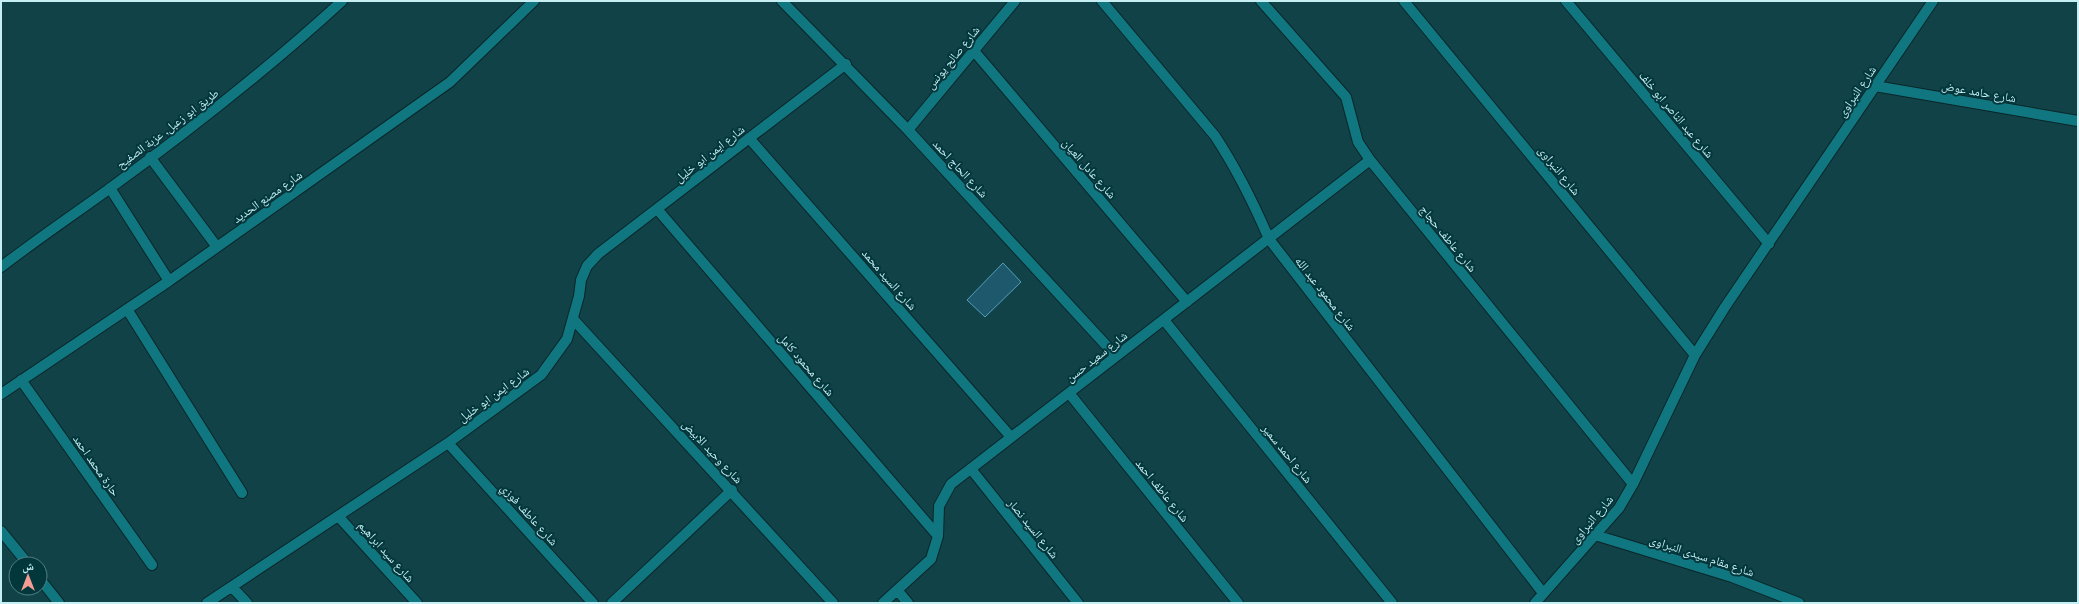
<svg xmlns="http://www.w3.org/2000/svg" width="2079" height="604" font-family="'Playfair Display','Noto Naskh Arabic',serif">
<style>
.building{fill:#1d586d;stroke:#549fbb}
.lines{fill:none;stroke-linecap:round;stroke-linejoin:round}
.minor-casing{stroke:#092629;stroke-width:12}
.minor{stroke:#107781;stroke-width:10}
.labels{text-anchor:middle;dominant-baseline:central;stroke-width:4;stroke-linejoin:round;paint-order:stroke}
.street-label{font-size:12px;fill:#c6eff4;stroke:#02373c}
</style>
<rect width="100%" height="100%" fill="#114247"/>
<path class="building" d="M1003,263L1021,282L985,317L967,300Z"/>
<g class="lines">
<defs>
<path id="minor" d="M782,1L908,130L1116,356
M1102,1L1215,136C1236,168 1254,204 1269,239L1543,593
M1261,1L1346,97L1358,142L1370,160L1633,484
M1404,1L1695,355
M1566,1L1769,244
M974,51L1187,302
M1875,86L2078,121
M908,130L1015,1
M749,138L1011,437
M150,157L217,247
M110,188L169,281
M657,209L938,536
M1,267C36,240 73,215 109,189C190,130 269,68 342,1
M127,309L242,493
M573,319L833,603
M1164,320L1392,603
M21,380L152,565
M1069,393L1238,603
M1,394L169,281L450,82L534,1
M448,443L593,603
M971,469L1078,603
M338,516L417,603
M1,531L28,564
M1595,535L1732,577L1799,603
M40,579L59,603
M232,587L247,603
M897,590L908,603
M207,603L448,443L541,375L567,339L579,296L581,280L587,266L598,254L846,64
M612,603L732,490
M883,603L931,559L938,536L939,506L951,484L1370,160
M1535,603L1619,508L1633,484L1695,355L1725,307L1933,1"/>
</defs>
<use href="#minor" class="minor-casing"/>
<use href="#minor" class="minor"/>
</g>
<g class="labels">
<g class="street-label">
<text transform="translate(952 57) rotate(-51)">شارع صالح يونس</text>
<text transform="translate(1856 91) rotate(-56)">شارع النبراوى</text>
<text transform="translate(1979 91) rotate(10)">شارع حامد عوض</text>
<text transform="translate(1677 114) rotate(50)">شارع عبد الناصر ابو خلف</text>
<text transform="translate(167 128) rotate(-37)">طريق ابو زعبل, عزبة الصفيح</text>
<text transform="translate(709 153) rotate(-38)">شارع ايمن ابو خليل</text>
<text transform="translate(961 168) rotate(47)">شارع الحاج احمد</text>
<text transform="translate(1090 168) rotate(49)">شارع عادل العيان</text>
<text transform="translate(1560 170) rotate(51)">شارع النبراوى</text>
<text transform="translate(267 196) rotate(-35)">شارع مصنع الحديد</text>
<text transform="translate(1449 238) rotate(51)">شارع عاطف حجاج</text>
<text transform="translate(890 279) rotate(49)">شارع السيد محمد</text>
<text transform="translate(1326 293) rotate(52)">شارع محمود عبد الله</text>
<text transform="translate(1096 356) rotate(-38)">شارع سعيد حسن</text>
<text transform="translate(807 364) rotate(49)">شارع محمود كامل</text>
<text transform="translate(493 394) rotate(-36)">شارع ايمن ابو خليل</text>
<text transform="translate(713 451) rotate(47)">شارع وحيد الابيض</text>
<text transform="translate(1288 453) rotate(51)">شارع احمد سمير</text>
<text transform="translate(97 465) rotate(55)">حارة محمد احمد</text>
<text transform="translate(1163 490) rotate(51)">شارع عاطف احمد</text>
<text transform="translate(530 514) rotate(48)">شارع عاطف فوزي</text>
<text transform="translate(1591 519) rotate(-50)">شارع النبراوى</text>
<text transform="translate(1034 528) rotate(51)">شارع السيد نصار</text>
<text transform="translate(387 551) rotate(48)">شارع سيد ابراهيم</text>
<text transform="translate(1702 555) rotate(18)">شارع مقام سيدى النبراوى</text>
</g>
</g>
<rect width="2079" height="604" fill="none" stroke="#c6eff4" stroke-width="4"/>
<g transform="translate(28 576)"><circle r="19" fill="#02373c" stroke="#508186"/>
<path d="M0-3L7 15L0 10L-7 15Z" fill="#f59c94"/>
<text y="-6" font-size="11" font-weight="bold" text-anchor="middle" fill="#c6eff4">ش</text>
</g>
</svg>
